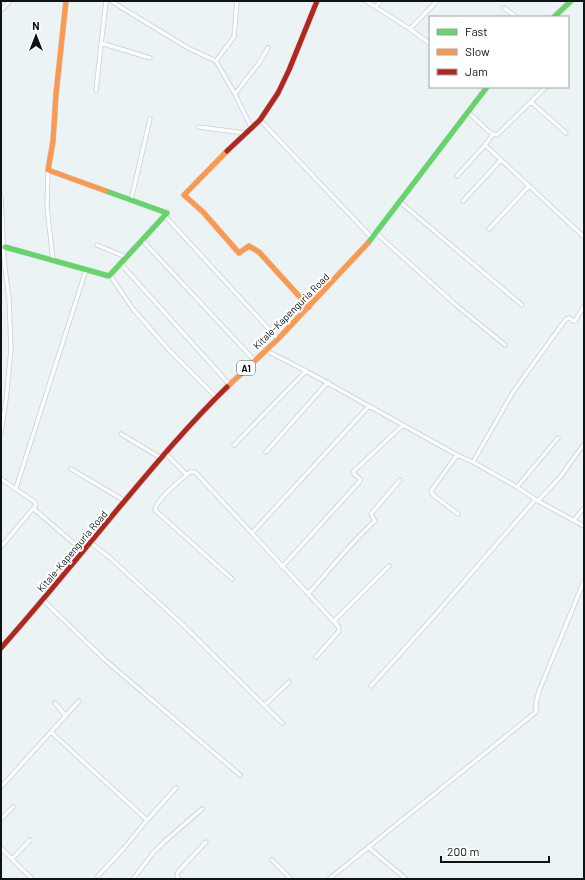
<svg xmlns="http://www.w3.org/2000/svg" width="585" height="880" font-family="Barlow,sans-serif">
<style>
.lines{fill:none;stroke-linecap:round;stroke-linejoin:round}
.street-casing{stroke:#c9cfd0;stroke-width:5}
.fast-casing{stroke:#c9cfd0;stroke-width:6}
.slow-casing{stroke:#c9cfd0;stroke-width:6}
.jam-casing{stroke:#c9cfd0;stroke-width:6}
.street{stroke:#fcfdfe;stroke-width:3.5}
.fast{stroke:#63d668;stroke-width:5}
.slow{stroke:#ff974d;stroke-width:5}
.jam{stroke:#b3261e;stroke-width:5}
.labels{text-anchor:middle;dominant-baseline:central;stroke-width:4;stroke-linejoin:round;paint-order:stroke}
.shield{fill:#fff;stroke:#565a5a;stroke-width:1}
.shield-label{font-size:9px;font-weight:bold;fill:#0e1414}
.street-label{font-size:10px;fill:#0e1414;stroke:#fff}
</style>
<rect width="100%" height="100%" fill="#ebf3f5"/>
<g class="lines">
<defs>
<path id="street" d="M111,1L188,48L216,61L235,94L251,127
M366,1L410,29L437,1
M375,7L381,1
M504,8L516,17
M1,10L10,1
M410,29L430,44
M101,43L150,58
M216,61L234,37L237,1
M96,90L106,1
M235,94L259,63L268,48
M531,102L566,133
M468,112L488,131L496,135L498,134L546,87
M260,120L372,238
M199,127L245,133
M485,145L584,237
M48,170L47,207L53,260
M457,176L485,145L493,134
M1,196L4,260L9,299L11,349L6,400L1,433
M131,200L150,119
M463,201L501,160
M400,202L522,305
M165,216L278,339
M489,229L529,186
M376,233L456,305L505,345
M143,241L254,360
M97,245L126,257
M120,263L229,384
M110,275L133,309L169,350L216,397
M265,350L306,371L457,455L473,462L517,487L538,501L584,526
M121,434L161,458
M234,445L306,371
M266,452L328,382
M165,453L187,475
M457,455L431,491L433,495L458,514
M473,462L513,392L566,319L570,318L573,321H575L584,306
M71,469L125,501
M1,479L35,502L36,505L1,547
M517,487L558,438
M16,488L86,270
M538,501L561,476L584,444
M34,509L84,552
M574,520L584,508
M252,533L369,406
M91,543L109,557L181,623L282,723
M282,567L360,481V479L353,473L354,471L403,425
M232,579L155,510C156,499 182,479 190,472H195L197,474L338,626L339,631L316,657
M308,594C330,570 350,543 375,521L371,514L400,480
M43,600L105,660L240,775
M334,621L389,566
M371,686L435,615L535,500
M55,703L66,716
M265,705L289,682
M51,732L147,820L125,847L98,876
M1,787L79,701
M1,819L13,807
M147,820L176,788
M368,847L406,879
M1,848L32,879
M12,859L30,840
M272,860L291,879
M133,879L153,853L164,842L202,809
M179,879L177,876L178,872L206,842
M329,879L536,712V703L539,691L584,581"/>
<path id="fast" d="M554,17L571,1
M368,243L487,87
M5,247L109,276L167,213L106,191"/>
<path id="slow" d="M66,1L56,94L53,141L48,170L106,191
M227,151L184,195L203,212L239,253L249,246L259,252L309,307
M227,387L278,339L368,243"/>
<path id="jam" d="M227,151L260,120L278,93L289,70L317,1
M1,648C39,605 76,560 112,516C149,472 186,427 227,387"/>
</defs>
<use href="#street" class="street-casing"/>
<use href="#fast" class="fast-casing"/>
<use href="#slow" class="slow-casing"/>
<use href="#jam" class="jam-casing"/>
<use href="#street" class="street"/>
<use href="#fast" class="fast"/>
<use href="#slow" class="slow"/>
<use href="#jam" class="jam"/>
</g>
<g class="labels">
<rect class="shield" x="237" y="361" width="18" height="14" rx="3"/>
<g class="shield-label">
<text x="246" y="368">A1</text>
</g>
<g class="street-label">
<text transform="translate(291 311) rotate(-45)">Kitale-Kapenguria Road</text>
<text transform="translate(72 551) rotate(-50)">Kitale-Kapenguria Road</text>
</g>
</g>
<rect width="585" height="880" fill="none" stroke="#0e1414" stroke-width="4"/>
<rect x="429" y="16" width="140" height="72" fill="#ffffff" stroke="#9fa1a1"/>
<rect x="437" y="29" width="20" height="6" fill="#63d668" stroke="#9fa1a1"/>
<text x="465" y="36" font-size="12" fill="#0e1414">Fast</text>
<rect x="437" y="49" width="20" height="6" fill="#ff974d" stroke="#9fa1a1"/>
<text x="465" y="56" font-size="12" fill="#0e1414">Slow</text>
<rect x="437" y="69" width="20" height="6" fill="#b3261e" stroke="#9fa1a1"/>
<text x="465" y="76" font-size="12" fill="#0e1414">Jam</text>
<g transform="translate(36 36)" stroke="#ffffff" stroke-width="3" paint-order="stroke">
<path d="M0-3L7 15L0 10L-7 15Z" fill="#0e1414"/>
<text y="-6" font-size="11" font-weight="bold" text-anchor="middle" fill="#0e1414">N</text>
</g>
<path d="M441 856v6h108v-6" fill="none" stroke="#0e1414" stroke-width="2"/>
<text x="447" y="856" font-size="12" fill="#0e1414" stroke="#ffffff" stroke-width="3" paint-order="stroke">200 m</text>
</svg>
